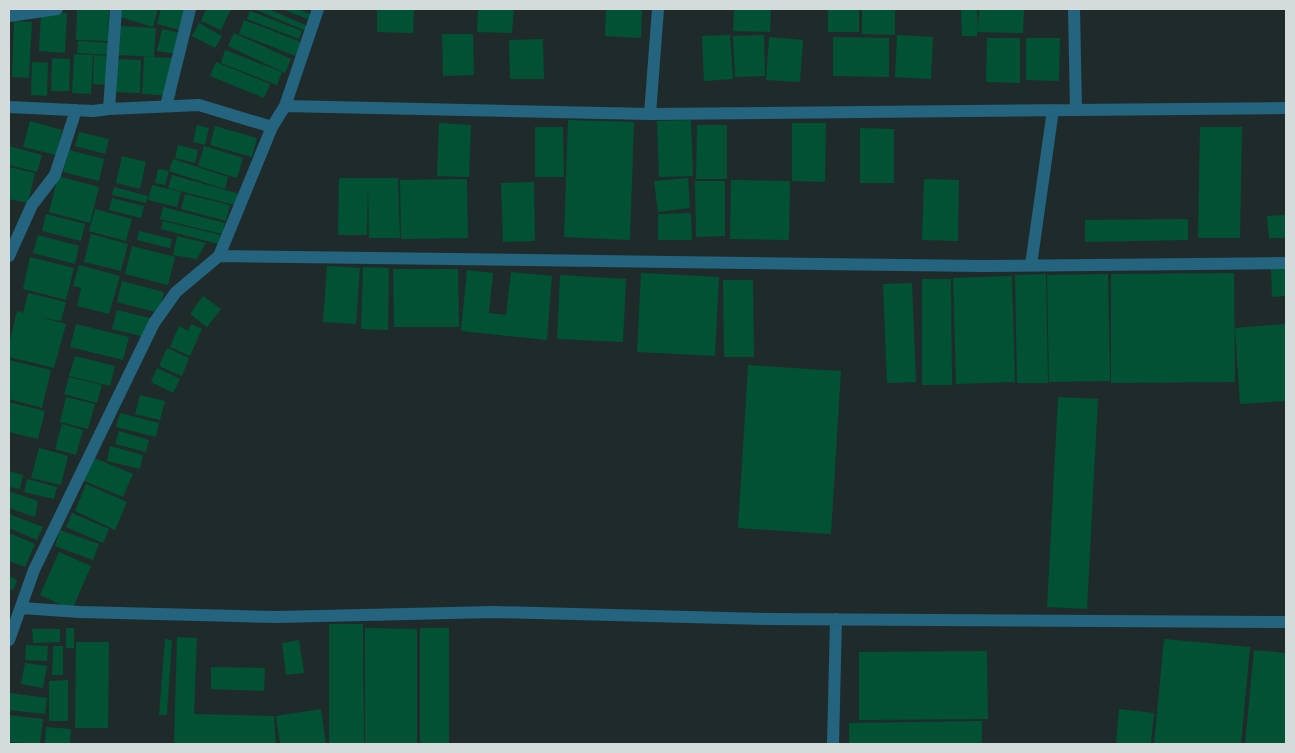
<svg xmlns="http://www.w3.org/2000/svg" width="1295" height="753" font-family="'PT Serif',serif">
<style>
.building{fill:#015235}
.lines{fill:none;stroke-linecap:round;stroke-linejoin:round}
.minor{stroke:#25647e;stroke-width:12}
</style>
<rect width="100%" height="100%" fill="#1f2b2b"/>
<path class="building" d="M77,9H109L108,41L76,40Z
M123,9H158L153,27L120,17Z
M161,9H196L190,33L157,24Z
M206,9H231L221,30L201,21Z
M254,9H268L308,26L306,31Z
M282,9H297L310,14L308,19Z
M377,9H414L413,33L377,32Z
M478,9H514L512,33L477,32Z
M606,9H642L641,38L605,36Z
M734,9H771L770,32L733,31Z
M828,9H859V32H828Z
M862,9H895V35L862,34Z
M961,9H977L978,30L979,9H1024L1023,33L977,32V36H962Z
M250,11L302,31L299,39L247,19Z
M41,12L67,13L65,53L39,51Z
M244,20L301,42L296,56L239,34Z
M14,21L32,22L29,78L12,77Z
M199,23L222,36L215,48L192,36Z
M118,26L156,28L154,57L117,55Z
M162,29L181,33L177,54L157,51Z
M234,33L291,59L285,73L228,46Z
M442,34H473L474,75L443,76Z
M730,35L733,79L704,81L702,36Z
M764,35L765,76L735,77L733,36Z
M897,35L933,37L931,79L895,77Z
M769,37L803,40L800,82L766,80Z
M833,37L889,38V77L833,76Z
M987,38H1020V83L986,82Z
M1026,38H1060L1059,81L1026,80Z
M543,39L544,79H510L509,40Z
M78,41L111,43V55L77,53Z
M225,50L282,72L277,85L221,63Z
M74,54L93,55L91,94L72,93Z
M94,55L109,56L107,85L93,84Z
M144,57L177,58L176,96L142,94Z
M52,58L70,59L69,91H51Z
M115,59L141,60L140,93L114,92Z
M32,62L48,63L47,96L31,95Z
M216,62L270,84L264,98L210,76Z
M568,120L634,122L630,240L564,237Z
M691,120L693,176L659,177L657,121Z
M30,121L62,130L56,155L23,147Z
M439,123L471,125L469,177L437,176Z
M792,123H826L825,182L792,181Z
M197,125L209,128L205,145L193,142Z
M697,125H727V179H696Z
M215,126L257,138L252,157L210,145Z
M535,127H563L564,177H535Z
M1200,127H1242L1240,238H1198Z
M860,128L894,129V183H860Z
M79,132L109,139L105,154L75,146Z
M178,145L198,150L195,163L175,158Z
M9,146L42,155L37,172L9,165Z
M204,146L243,158L237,178L198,166Z
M69,150L104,159L99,181L63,172Z
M122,156L146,162L140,189L116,183Z
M173,159L228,177L225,189L169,171Z
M9,167L35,173L28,203L9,199Z
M158,169L169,171L165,185L155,183Z
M172,175L240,194L235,205L168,188Z
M58,176L99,187L90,223L49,212Z
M339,178H398L400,238H369L368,183L367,235H338Z
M688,178L690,208L658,212L654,181Z
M467,179L468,238L401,239L400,180Z
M924,179L959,180L958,241L922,240Z
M731,180L790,181L789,240L730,239Z
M695,181H725V236L696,237Z
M534,182L535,241L503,242L501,183Z
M152,185L181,192L177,207L148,200Z
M114,187L148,196L146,203L112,195Z
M185,194L230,205L226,221L181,209Z
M112,198L144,206L141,218L109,210Z
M163,207L225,223L222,234L160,219Z
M95,209L132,219L126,241L89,231Z
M691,213L692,240H658V214Z
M46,214L85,224L81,241L42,231Z
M1285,215L1286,238H1269L1267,216Z
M1188,219V240L1085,242V220Z
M163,221L221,235L218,244L161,229Z
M139,231L172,239L170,248L137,240Z
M91,234L128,244L121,271L84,262Z
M38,235L79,246L75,264L33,253Z
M177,236L206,243L197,259L173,255Z
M132,246L175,257L168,285L125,274Z
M30,257L74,268L66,300L23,289Z
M79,265L120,276L109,314L77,306L81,288L73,286Z
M327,266L360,268L356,324L323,322Z
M363,267L389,268L388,330L361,329Z
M393,269H458L459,327H394Z
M1271,269H1286V296L1272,297Z
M467,270L493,273L489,313L506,315L511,272L552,276L547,340L461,331Z
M641,273L719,277L715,356L637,352Z
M1234,273L1235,382L1111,383V274Z
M1046,274L1048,383H1017L1015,275Z
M1108,274L1110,381L1049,382L1047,275Z
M560,275L626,279L623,342L557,339Z
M1012,276L1015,382L956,384L953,278Z
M922,279H951L952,385H922Z
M723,280H753L754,357H724Z
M122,281L164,292L159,313L117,302Z
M912,283L916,382L887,383L883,284Z
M28,293L66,302L61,321L39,317L66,324L54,368L9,357V344L17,311L23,313Z
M203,296L221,309L207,327L190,314Z
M117,310L150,318L145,337L112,329Z
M76,324L129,337L123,360L70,347Z
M191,324L202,329L190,356L170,347L179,326L188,331Z
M1286,324V401L1240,404L1235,328Z
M167,348L189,358L182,376L159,366Z
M75,356L115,366L110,386L69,376Z
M9,360L51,370L42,408L9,399Z
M748,365L841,371L831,534L738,528Z
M157,368L180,379L173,393L151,382Z
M69,377L102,385L97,403L64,394Z
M140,395L165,401L160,420L135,414Z
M66,397L95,404L88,429L60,422Z
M1058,397L1098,399L1087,609L1047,607Z
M9,402L45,411L38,439L9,432Z
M120,413L159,423L156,437L116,427Z
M62,424L83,430L76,455L55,449Z
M119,431L149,440L146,452L115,444Z
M110,446L143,455L140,469L107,461Z
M39,448L68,456L61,485L31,478Z
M92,457L133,474L123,497L82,480Z
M9,471L23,475L20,489L9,487Z
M27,479L57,487L54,499L24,492Z
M86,484L127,502L115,530L75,511Z
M9,491L38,501L35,517L9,508Z
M72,513L109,529L103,543L66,527Z
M9,514L43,527L37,540L9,528Z
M60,530L99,544L93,560L55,546Z
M9,533L35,544L25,567L9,561Z
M59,552L91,566L72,610L40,595Z
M9,576L17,580L13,590L9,588Z
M329,624H363L364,744H329Z
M66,628H74V648H66Z
M365,628L417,629V744H365Z
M420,628H449V744H420Z
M32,629H60V642L33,643Z
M177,637L197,638L194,714L274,716L276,744H174Z
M165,639L172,640L167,715H159Z
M1164,639L1250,647L1241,744H1154Z
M299,640L304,673L286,675L282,643Z
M76,642H109L108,728H75Z
M26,645L48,646L47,661L25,660Z
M53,646H63V675H52Z
M1254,650L1286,653V744H1245Z
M987,651L988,719L859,720V652Z
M25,663L47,666L43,688L21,684Z
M211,667L265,668L264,691L211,689Z
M68,680V721H49V681Z
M10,693L47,698L45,714L9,710Z
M321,709L326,744H280L276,716Z
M1119,709L1154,713L1151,744H1116Z
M9,715L43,719L40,744L9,742Z
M982,721V744H849V723Z
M46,727L71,729L70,744H45Z"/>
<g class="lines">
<path class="minor" d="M1074,9L1076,110
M9,16L57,9
M166,106L190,9
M285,106L650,114L1286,108
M9,107L93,111L109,109L199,105L272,127
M109,109L116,9
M650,114L658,9
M9,256L32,205L55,175L76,110
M219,256L981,266L1286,263
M1031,265L1053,110
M21,608L80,612L277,617L494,612L767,619L1286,622
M9,640L34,570L154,323L176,292L219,256L272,127L285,106L318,9
M833,744L836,619"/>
</g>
<rect width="1295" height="753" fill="none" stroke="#d3dcdb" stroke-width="20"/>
</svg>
